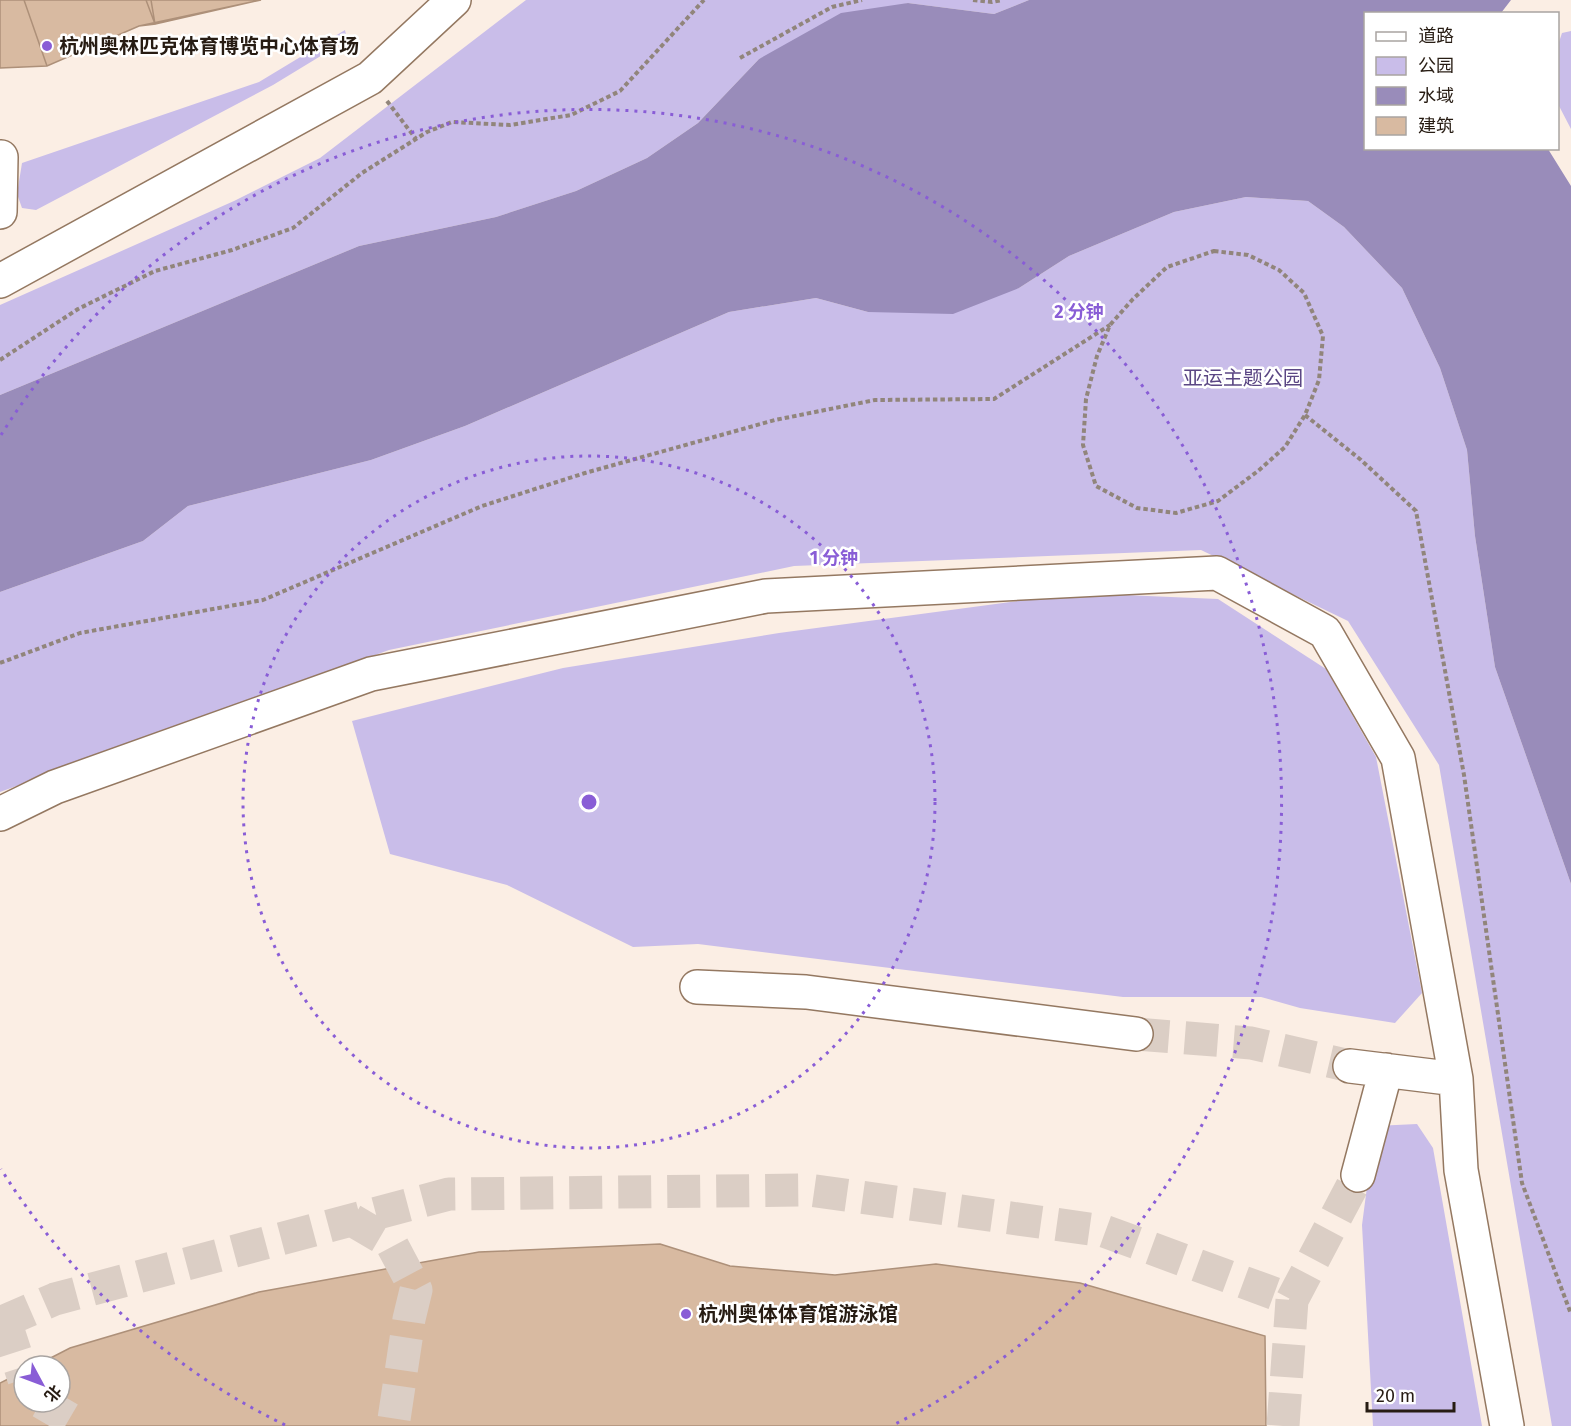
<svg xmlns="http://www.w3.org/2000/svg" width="1571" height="1426" font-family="'Fira Sans','Noto Sans SC',sans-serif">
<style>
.green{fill:#c9bde9}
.water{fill:#998cba}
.building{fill:#d8baa1;stroke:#ad9079;stroke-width:1.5}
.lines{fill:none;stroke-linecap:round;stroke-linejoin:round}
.minor-tunnel{stroke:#dbcec5;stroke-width:33;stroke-dasharray:33 16;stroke-linecap:butt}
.minor-casing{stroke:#947861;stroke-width:36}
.path{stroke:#91857b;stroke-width:4;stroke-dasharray:4.5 3;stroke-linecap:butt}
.minor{stroke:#fff;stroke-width:33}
.ring{fill:none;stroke:#895dd6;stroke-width:3;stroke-dasharray:3 6}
.poi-dot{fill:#895dd6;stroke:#fff;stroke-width:2}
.labels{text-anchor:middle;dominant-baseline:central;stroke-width:5;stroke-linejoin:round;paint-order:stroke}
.poi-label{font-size:20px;font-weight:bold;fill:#271c13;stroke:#fff;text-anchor:start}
.park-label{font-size:20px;fill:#5b4784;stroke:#fff}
.centre{fill:#895dd6;stroke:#fff;stroke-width:3}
.ring-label{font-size:18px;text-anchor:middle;font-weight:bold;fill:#895dd6;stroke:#fff;stroke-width:5;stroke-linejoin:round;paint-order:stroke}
</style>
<rect width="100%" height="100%" fill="#fbeee4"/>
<path class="green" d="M526,0H1029L994,14L908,3L759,59L698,123L647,158L576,191L496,217L359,246L0,395V305L234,201L320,158Z
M345,30L347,40L273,85L36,210L22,208L17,194L22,163L259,82Z
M1571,31V129L1558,104V45L1562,33Z
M1246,197L1308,201L1344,227L1402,288L1440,368L1467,450L1475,536L1495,667L1571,884V1426H1552L1439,765L1348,621L1201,550L794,566L389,650L0,792V592L143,541L188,506L371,460L465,426L729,312L816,298L868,312L1019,288L1069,256L1174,212Z
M1077,593L1218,599L1326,669L1376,757L1422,993L1395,1023L1300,1008L1261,997H1123L698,944L633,947L507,885L390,854L352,721L563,668L779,633Z
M1417,1124L1433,1148L1482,1426H1373L1362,1225L1375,1126Z"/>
<path class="water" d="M1029,0H1511L1501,13L1366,14V148L1548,149L1571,186V884L1495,667L1475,536L1467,450L1440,368L1402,288L1344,227L1308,201L1246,197L1174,212L1069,256L1019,288L953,314L868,312L816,298L729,312L465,426L371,460L188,506L143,541L0,592V395L359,246L496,217L576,191L647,158L698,123L759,59L841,13L908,3L994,14Z"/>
<path class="building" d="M0,0H261L139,26L47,66L0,68Z
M24,0H146L155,24L139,26L47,66Z
M151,0H260L155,24Z
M660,1244L730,1266L835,1275L936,1264L1080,1283L1265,1336L1266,1426H0V1383L24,1371V1402H60V1366H35L70,1348L259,1292L479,1252Z"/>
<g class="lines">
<path class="minor-tunnel" d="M1136,1034L1251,1043L1350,1066
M352,1220L391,1243L416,1290L409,1319L393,1426
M5,1321L24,1379
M0,1323L55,1299L449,1194L809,1190L1104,1231L1292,1300L1358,1175
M41,1402L82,1426
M1283,1426L1292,1300"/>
<defs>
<path id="minor" d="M0,212L1,157
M0,281L370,78L454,0
M0,814L55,787L371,674L766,596L1217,573L1325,632L1398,758L1456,1079L1461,1170L1507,1426
M697,987L806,992L1136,1034
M1350,1066L1456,1079
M1358,1175L1386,1070"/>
</defs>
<use href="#minor" class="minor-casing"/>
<path class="path" d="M973,0L992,2L1002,0
M740,58L832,7L862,0
M387,101L416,139
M1214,251L1248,255L1279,270L1304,293L1323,336L1319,380L1305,415L1285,447L1258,471L1218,501L1176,513L1137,508L1096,486L1083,445L1086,399L1097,356L1110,325L1133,299L1167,267Z
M0,360L78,309L155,271L232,250L293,228L362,173L427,132L452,122L510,125L571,115L620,91L704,0
M1305,415L1361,460L1416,511L1464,775L1522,1183L1571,1314
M0,663L80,633L263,600L482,506L585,473L775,420L875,400L994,399L1110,325"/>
<use href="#minor" class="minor"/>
</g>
<g class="ring">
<circle cx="589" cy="802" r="346"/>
<path d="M285 1425A693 693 0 0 1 1 1169M1 435A693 693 0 1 1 893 1425"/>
</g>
<g class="poi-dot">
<circle cx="47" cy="46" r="6"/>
<circle cx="686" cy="1314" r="6"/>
</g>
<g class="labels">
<g class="poi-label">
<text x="59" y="46">杭州奥林匹克体育博览中心体育场</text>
<text x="698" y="1314">杭州奥体体育馆游泳馆</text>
</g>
<g class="park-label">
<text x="1243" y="378">亚运主题公园</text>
</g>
</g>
<circle cx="589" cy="802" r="9" class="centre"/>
<g class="ring-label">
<text x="1079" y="318">2 分钟</text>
<text x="834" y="564">1 分钟</text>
</g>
<rect x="1364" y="12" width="195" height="138" fill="#ffffff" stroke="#a9a4a1" stroke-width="1.5"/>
<rect x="1376" y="32" width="30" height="9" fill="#ffffff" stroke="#a9a4a1" stroke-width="1.5"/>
<text x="1418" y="42" font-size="18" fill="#271c13">道路</text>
<rect x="1376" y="57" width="30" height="18" fill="#c9bde9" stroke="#a9a4a1" stroke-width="1.5"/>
<text x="1418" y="72" font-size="18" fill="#271c13">公园</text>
<rect x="1376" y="87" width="30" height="18" fill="#998cba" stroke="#a9a4a1" stroke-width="1.5"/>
<text x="1418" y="102" font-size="18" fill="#271c13">水域</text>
<rect x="1376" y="117" width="30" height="18" fill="#d8baa1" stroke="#a9a4a1" stroke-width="1.5"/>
<text x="1418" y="132" font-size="18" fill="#271c13">建筑</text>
<g transform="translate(42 1384) rotate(131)"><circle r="28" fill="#ffffff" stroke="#a9a4a1" stroke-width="1.5"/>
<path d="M0-4.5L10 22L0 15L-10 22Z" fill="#895dd6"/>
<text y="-9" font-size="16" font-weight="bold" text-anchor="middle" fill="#271c13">北</text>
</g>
<path d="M1367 1402v9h87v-9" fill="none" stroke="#271c13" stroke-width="3"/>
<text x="1376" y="1402" font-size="18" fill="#271c13" stroke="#ffffff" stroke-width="4.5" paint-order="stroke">20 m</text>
</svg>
